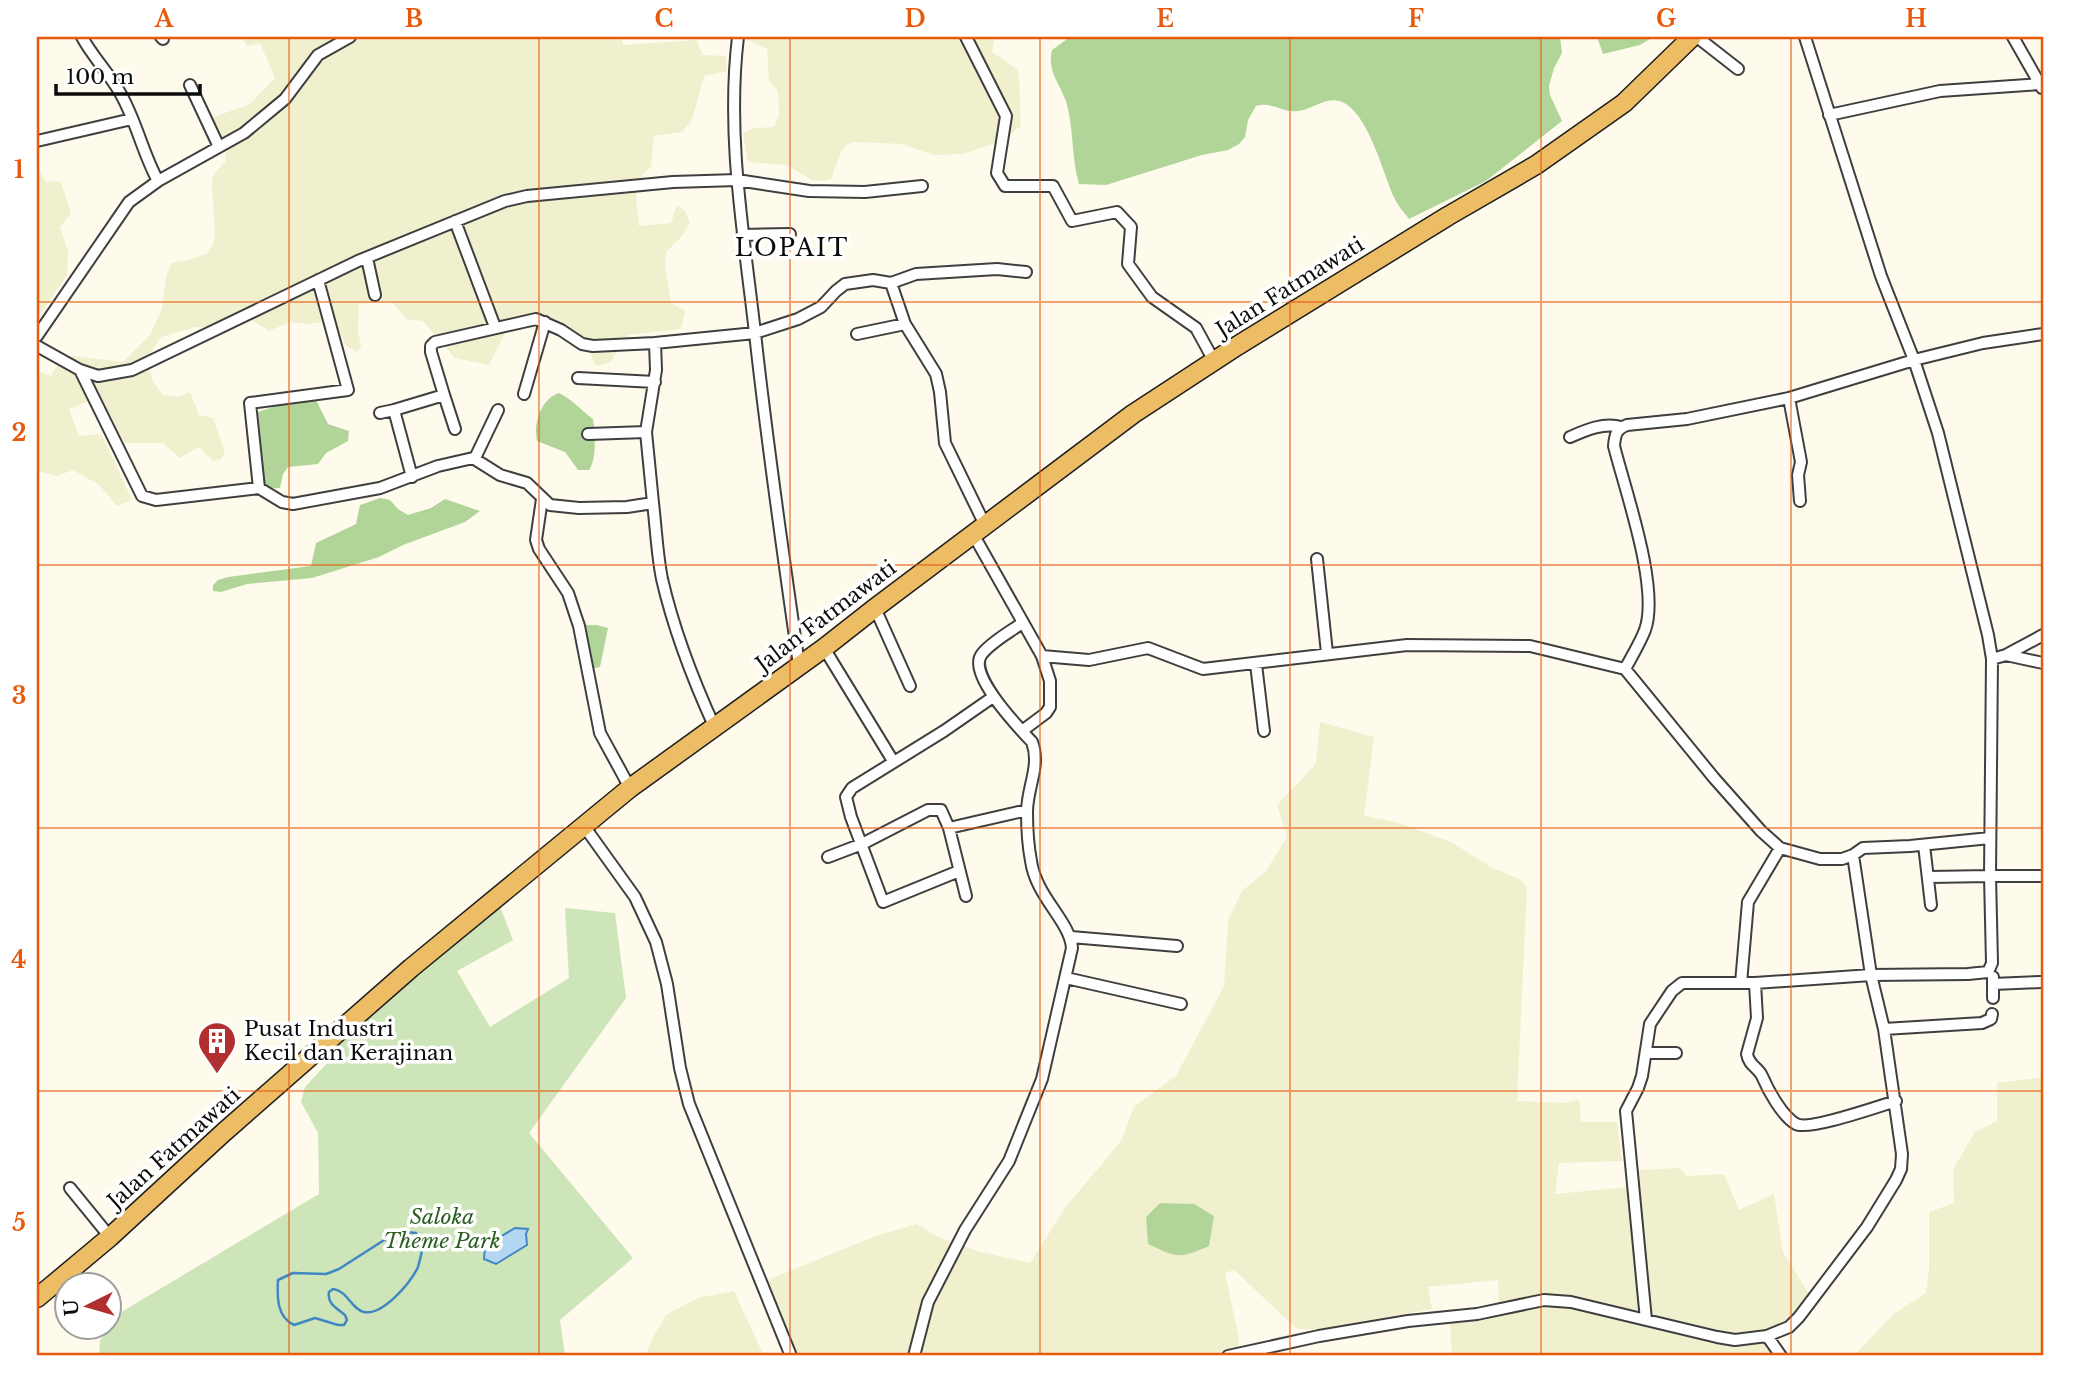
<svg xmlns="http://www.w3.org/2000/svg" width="2080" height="1393" font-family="'Libre Baskerville',serif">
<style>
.farmland{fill:#f1f0ce}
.green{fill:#cde5b8}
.forest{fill:#b1d599}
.water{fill:#b4d7f1;stroke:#4188c3;stroke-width:2}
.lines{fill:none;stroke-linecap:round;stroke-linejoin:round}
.stream{stroke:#4188c3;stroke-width:2.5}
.minor-casing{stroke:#3f3f3f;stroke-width:14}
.trunk-casing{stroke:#1d1d1d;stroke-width:21}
.minor{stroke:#fff;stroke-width:10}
.trunk{stroke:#ecbd64;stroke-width:18}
.grid{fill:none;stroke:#e8590c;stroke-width:2;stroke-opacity:0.55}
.labels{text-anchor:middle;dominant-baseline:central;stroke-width:7;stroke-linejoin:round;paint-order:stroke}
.street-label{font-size:21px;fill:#0c0c0c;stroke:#fff}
.poi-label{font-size:21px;fill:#0c0c0c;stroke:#fff;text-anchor:start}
.park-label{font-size:21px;font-style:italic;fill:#2b5e21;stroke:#fff}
.quarter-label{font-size:24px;letter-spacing:2px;fill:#0c0c0c;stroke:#fff}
.neatline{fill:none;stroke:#e8590c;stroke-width:2.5}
.grid-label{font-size:23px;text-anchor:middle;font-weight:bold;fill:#e8590c}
</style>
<rect width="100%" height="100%" fill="#fefbec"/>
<path class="farmland" d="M234,37H622L623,45L696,40L703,55L726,56L727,71L704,76L692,120L682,132L654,136L651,167L642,175L636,196L639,226L671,223L677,205L685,211L690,222L682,236L666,252L665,268L671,303L685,311L681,329L628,335L610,363L596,366L590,353L558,333L521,327L506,331L489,365L455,358L423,321L406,319L391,301L359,304L358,331L361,346L358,352L346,346L335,320L309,324L290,322L269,331L239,312L207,327H196L161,337L149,356L152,380L163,395L177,397L190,392L199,415L213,418L225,452L221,459L213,461L199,447L180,458L163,443H125L113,426L99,397L69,409L79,436L99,434L104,439L132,500L117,506L99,485L73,470L57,476L37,471V371L51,376L58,363L73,356L123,362L150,335L162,309L166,276L172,263L189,260L208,253L215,239L212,183L213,175L226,161L222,135L211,118L250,104L275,78L260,43L247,46L242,39Z
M746,37H995L992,52L1017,69L1019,78L1021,126L1000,142L963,154L934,155L902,144L854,142L846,145L841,152L831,179L821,181L812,180L787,165L748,162L743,133L755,128L774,127L779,115L778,91L769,81L767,49L746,39Z
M37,167L45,181L61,182L71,214L60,227L68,251L67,275L37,319Z
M1320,722L1374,737L1364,816L1396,822L1451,842L1491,867L1521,880L1527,887L1517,1101L1565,1103L1579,1100L1581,1122H1617L1622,1161L1559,1163L1555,1194L1639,1186L1638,1170L1680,1168L1687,1176L1724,1174L1739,1210L1774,1194L1783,1252L1811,1297L1780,1327L1765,1330L1766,1348L1773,1356H1452L1450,1322L1499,1316L1498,1280L1428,1287L1432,1309L1317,1329H1297L1234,1270L1225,1273L1239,1338L1238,1356H785L758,1284L878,1235L917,1224L938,1237L981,1252L1030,1263L1065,1208L1121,1141L1134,1107L1176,1076L1224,986L1228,920L1242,891L1266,871L1287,837L1277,805L1316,764Z
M2043,1077V1356H1853L1895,1313L1926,1293L1929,1268V1212L1954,1203L1953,1170L1974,1133L1997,1121V1083Z
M734,1291L764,1356H646L650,1343L666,1315L697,1298Z"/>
<path class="green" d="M497,899L513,940L457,971L490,1027L569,978L565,908L615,913L626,998L529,1133L633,1258L560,1320L565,1356H99L100,1340L123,1311L319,1194L318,1133L301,1102L305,1087L333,1057L326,1048Z"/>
<path class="forest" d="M1070,37H1560L1562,53L1554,68L1549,86L1550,95L1562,121L1486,181L1409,219C1404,212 1397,205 1394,197C1383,173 1367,108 1339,101C1325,97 1311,110 1298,111C1282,113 1272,101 1256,106L1248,120L1245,137L1239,144L1228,150L1202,155L1106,185L1079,184C1071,157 1074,128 1066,101C1059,82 1047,71 1052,50Z
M1597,37H1653L1640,45L1603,54Z
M559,393C572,399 582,411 593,419C595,433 597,459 589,470H578L565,452L537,441C533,423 541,399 559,393Z
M299,398L316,400L328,424L349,431L348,441L326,453L318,464L288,467L283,474L280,488C271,489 267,488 263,479L255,413Z
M380,498L390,500L398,509L408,515L431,508L445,499L480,511L465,522L403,545L379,557L312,578L247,584L221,592L213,591V585L218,580L228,577L311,566L316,543L356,524L360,505Z
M575,625H597L608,628L600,667L584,671L578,650Z
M1160,1203L1194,1204L1214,1216L1209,1246C1179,1259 1177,1258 1148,1244L1146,1217Z"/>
<path class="water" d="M515,1228L528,1229L526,1234L527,1245L496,1264L484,1259L485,1246Z"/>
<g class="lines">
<path class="stream" d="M405,1232L416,1233L423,1245C422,1252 420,1260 418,1267C411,1282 383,1316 364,1312C351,1309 348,1291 333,1289L329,1292C327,1304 337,1308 345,1315L347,1320L344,1325H338L315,1318L294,1325C277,1317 277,1298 278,1280L293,1273L326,1274L339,1269L392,1235Z"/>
<defs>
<path id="minor" d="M82,37C92,56 108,72 119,91C136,119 142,152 158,181
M161,37L163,39
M738,37C726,136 744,235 755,333C767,444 783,554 799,665
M966,37L1006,116L997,173L1005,186H1053L1072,221L1117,212L1131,227L1128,264L1152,297L1196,328L1214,361
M1697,37L1738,69
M1805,37L1881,276L1914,360L1938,433L1988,635L1992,659L1990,876H2043
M2013,37L2042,88
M190,85L219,147
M1829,115L1940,91L2040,84
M37,141L132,119
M455,221L495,327
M742,235L790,234
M367,258L375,295
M891,283L916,274L997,269L1026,272
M857,334L905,324
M37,336L129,202L158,181L244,133L285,99L318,55L350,37
M37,346L80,370L98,376L132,370L358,261L505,201L527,196L673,182L737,180L809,191L865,192L922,186
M80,370L142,496L156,500L259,488L282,502L293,504L380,488L438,466L473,458L500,475L527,483L550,505L579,508L627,507L653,503C656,528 657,554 662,579C674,631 693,680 715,728
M578,378L655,382
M524,394L545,322
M444,395L455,429
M1789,398L1801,462L1798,475L1800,501
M380,413L394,410
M588,434L646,432
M1570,437C1586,430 1604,422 1621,427
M475,458L498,410
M412,477L394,410L444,395L431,352V346L435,342L536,319L561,330L582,344L593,346L655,343
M259,488L250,403L348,390L318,280
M542,499L536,540L539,549L568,593L579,626L600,733L630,788
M653,503L646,432L656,370L655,343L755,333L798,319L821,307L836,291L845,284L873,280L891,283L905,324L936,374L940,392L945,443L985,525
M973,534L1042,656L1050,681V707L1046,713L1022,731
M1317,559L1327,653
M875,608L910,686
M824,648L893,761
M2006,655L2043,663
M1042,656L1089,660L1148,648L1203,669L1407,645L1530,646L1625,669L1714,778L1761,831L1780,848L1820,859H1842L1853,855L1863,848L1910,846L1990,838
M1992,659L2006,655L2043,635
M1256,664L1264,731
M1625,669C1632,656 1640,643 1645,630C1660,588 1625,490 1614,446C1615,435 1616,429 1627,425L1687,419L1789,398L1914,360L1983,343L2043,334
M584,826L635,897L656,942L667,984L680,1068L689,1104L791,1356
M949,828L1027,810
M1924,845L1931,905
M828,857L862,844L928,810H941L949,828L966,896
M959,871L883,902L851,817L846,797L852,788L944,731L993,697
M1071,937L1177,946
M1066,978L1181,1004
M1741,983L1748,902L1780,848
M1755,983L1757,1018L1747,1054C1749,1066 1758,1067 1762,1076C1768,1090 1782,1116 1796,1124C1809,1131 1879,1106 1896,1101
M1993,984L2041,982
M1993,998V977
M1884,1029L1982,1023L1991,1019L1992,1014
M1646,1053H1676
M70,1188L110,1237
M1646,1320L1626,1111L1638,1088L1642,1076L1650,1024L1672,991L1682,983H1755L1871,975L1968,974L1988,972L1992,963L1990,876L1929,877
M1767,1336L1781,1356
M914,1356L928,1302L965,1230L1009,1161L1042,1079L1072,948C1070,921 1036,897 1031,861C1028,845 1027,827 1027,812C1027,787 1041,766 1032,742C1019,728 966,673 982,654C991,642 1010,632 1022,623
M1228,1356L1319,1336L1408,1321L1477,1314L1544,1300L1571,1302L1717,1337L1735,1340L1767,1336L1789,1327L1799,1317L1867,1227L1896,1180L1901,1169L1902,1154L1884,1029L1871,975L1853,855"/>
<path id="trunk" d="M37,1298L110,1237L223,1133L411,968L630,788L824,648L875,608L1133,414L1237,346L1448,216L1536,165L1624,103L1692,37"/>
</defs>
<use href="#minor" class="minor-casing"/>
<use href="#trunk" class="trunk-casing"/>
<use href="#minor" class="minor"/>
<use href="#trunk" class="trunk"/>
</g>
<path class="grid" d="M289,37V1356M539,37V1356M790,37V1356M1040,37V1356M1290,37V1356M1541,37V1356M1791,37V1356M37,302H2043M37,565H2043M37,828H2043M37,1091H2043"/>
<defs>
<symbol id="building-pin" viewBox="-11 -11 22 30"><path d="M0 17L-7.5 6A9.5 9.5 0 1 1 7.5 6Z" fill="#b12f2e" stroke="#fff"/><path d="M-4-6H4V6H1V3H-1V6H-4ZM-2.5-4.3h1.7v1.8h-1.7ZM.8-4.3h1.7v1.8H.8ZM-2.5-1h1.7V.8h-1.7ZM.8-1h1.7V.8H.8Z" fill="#fff"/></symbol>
</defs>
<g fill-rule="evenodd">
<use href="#building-pin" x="195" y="1019" width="44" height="60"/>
</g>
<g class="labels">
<g class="street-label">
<text transform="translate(1290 287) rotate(-32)">Jalan Fatmawati</text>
<text transform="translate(826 616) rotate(-37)">Jalan Fatmawati</text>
<text transform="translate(174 1148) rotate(-42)">Jalan Fatmawati</text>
</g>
<g class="poi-label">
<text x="244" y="1029">Pusat Industri<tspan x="244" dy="24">Kecil dan Kerajinan</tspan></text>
</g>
<g class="park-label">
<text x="442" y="1217">Saloka<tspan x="442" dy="24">Theme Park</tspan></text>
</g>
<g class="quarter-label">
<text x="792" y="247">LOPAIT</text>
</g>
</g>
<rect width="2080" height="1393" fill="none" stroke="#ffffff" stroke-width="77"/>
<g transform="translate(88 1306) rotate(265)"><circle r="33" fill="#ffffff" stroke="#9e9e9e" stroke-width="2"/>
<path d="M0-5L12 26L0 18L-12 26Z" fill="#b12f2e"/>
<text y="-10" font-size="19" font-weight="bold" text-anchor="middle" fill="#0c0c0c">U</text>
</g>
<path d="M56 84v10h144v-10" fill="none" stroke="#0c0c0c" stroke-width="3.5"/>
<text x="66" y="84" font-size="21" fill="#0c0c0c" stroke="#ffffff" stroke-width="5" paint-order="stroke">100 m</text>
<rect x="38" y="38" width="2004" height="1316" class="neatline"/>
<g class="grid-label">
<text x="164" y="27">A</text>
<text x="414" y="27">B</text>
<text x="664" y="27">C</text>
<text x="915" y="27">D</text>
<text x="1165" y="27">E</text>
<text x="1416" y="27">F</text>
<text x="1666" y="27">G</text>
<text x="1916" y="27">H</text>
<text x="19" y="178">1</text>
<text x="19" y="441">2</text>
<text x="19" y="704">3</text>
<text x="19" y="968">4</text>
<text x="19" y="1231">5</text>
</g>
</svg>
